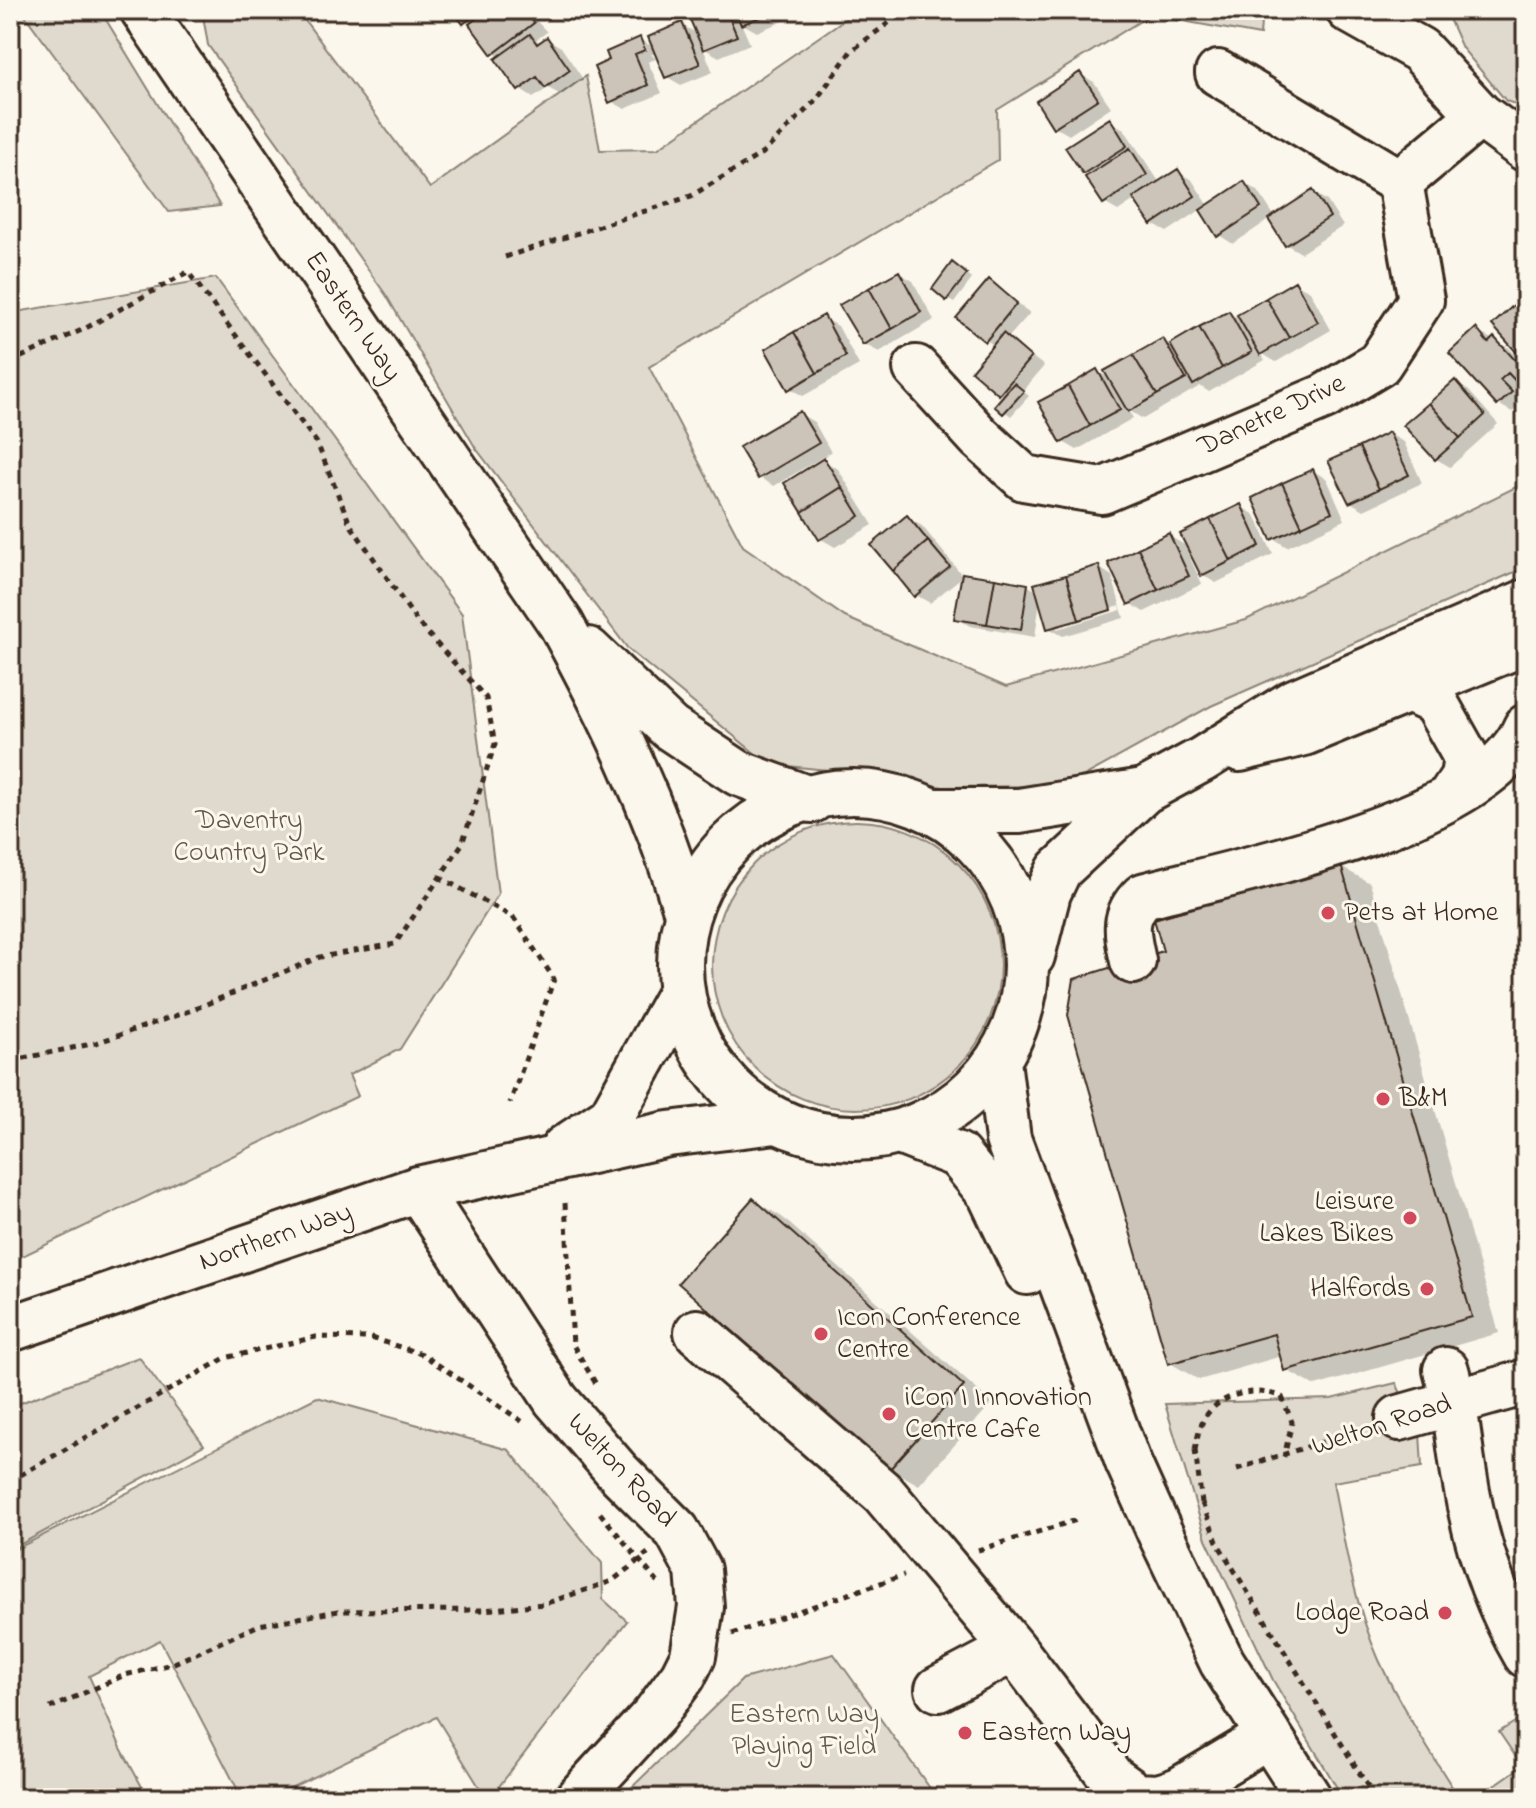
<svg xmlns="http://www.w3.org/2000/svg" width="1536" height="1808" font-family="'Indie Flower',sans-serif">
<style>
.green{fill:#dfd9ce;stroke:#8d8276;stroke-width:2}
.shadow{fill:#0003;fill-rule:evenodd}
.building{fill:#ccc4b9;stroke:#3b2a1e;stroke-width:2}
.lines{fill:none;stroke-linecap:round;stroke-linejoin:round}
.minor-casing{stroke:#3b2a1e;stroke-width:50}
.major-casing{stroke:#3b2a1e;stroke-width:50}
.path{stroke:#3b2a1e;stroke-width:5;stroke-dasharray:6 6;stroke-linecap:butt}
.minor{stroke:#fbf7ec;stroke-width:44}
.major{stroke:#fbf7ec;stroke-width:44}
.major-bridge-casing{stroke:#3b2a1e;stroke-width:50;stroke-linecap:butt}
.path-bridge{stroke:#3b2a1e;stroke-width:5;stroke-dasharray:6 6;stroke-linecap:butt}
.major-bridge{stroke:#fbf7ec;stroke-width:44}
.poi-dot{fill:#d1495b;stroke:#fbf7ec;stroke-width:3}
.labels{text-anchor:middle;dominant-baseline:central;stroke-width:6;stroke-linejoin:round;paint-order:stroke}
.street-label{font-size:28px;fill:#3b2a1e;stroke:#fbf7ec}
.park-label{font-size:28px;fill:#64564a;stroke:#fbf7ec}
.poi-label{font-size:28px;fill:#3b2a1e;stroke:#fbf7ec;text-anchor:start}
</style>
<rect width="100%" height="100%" fill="#fbf7ec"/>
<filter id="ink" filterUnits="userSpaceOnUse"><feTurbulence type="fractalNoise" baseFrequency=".0125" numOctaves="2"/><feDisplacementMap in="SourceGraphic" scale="16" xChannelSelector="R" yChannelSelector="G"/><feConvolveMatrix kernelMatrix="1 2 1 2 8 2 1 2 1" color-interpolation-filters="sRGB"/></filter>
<g filter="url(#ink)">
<path class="green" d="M21,10H100L220,206L169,212Z
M202,10H297L430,188L586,76L600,150L657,149L858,10H1262L1260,35L1150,15L997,110L998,160L649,367L743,546L845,617L1006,687L1246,620L1526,482V567L1211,706L1066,786L943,787L857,773L768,764L629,650L475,447L386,295L208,45Z
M1445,10H1526V108L1506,101L1462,48Z
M216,278L462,614L498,894L400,1049L349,1075L358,1096L10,1262V313Z
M712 965a144 144 0 1 1 288 0a144 144 0 1 1-288 0Z
M139,1357L204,1445L10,1550V1407Z
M1396,1383L1420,1433L1422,1467L1333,1482C1344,1542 1354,1604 1379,1660C1401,1708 1431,1753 1459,1798H1343L1273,1680L1206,1539L1165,1404L1331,1399Z
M317,1397L509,1450L602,1563L603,1599L627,1621L490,1798H486L436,1717L270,1798H242L160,1640L89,1676L121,1748L148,1798H10V1552Z
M834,1654L937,1798H621L743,1679Z
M1526,1715V1798H1476L1522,1766L1499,1732Z"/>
<path class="shadow" d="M455,10H526L547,32L536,40L542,43L547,39L561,47L583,79L561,95L548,88L533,98L519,89L500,58Z
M688,10H784L788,19L757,32L741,23L750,44L719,57L703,48L713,72L681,85L667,77L658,54H651L656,59L648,62L662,93L625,109L611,101L612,61L639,39L655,48L682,25L698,34Z
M798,10H822L809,16Z
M1080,74L1094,82L1111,107L1069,135L1055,127Z
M1110,121L1124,129L1160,183L1178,172L1192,180L1209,206L1244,183L1258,191L1275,217L1313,192L1327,201L1343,226L1301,253L1287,245L1270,219L1233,244L1219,235L1202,209L1167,232L1152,224L1136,199L1118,211L1104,203L1090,176L1084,173Z
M959,268L972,279L954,303L947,299Z
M899,273L913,281L934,320L879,352L864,344Z
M989,282L1030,313L1008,338L1044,366L1023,391L1029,396L1011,416L997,406L1005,397L1000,393L995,346L986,340Z
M1295,283L1310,291L1331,330L1276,362L1261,353L1265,360L1209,392L1200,386L1143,419L1128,410L1133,418L1077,450L1063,442L1097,371L1111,379L1163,340L1172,346L1229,313L1242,320Z
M824,318L838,326L859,365L803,396L789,388Z
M1476,331L1509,348L1526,367V388L1520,383L1513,389L1524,401L1512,412L1498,404Z
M1455,382L1469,391L1498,424L1450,467L1436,459Z
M800,414L814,422L831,452L774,486L760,478Z
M1389,434L1404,442L1422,483L1364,510L1350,502Z
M824,461L838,469L873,525L835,547L821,539Z
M1313,471L1327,479L1345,520L1287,547L1273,538Z
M1240,506L1255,515L1273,554L1216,583L1202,575L1193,556L1190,558L1202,584L1144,612L1129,603L1169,536L1188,547Z
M907,518L922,526L962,575L1027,585L1038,592L1098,567L1112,576L1124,618L1063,636L1048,628L1040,600L1035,637L970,626L956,618L963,576L930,603L916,595ZM1120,606L1121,610L1057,629V624Z
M1341,867L1370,883L1499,1333L1315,1386L1286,1370L1282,1356L1199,1380L1170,1363Z
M754,1200L782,1217L992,1403L919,1485L890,1469L681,1282Z"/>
<path class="building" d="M452,10H481L463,24Z
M488,10H524L534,23L492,55L469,24Z
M686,10H726L737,36L703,50Z
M735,10H775V11L741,25Z
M682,22L700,64L665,78L648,37Z
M530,34L537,44L547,37L570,70L545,88L537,77L518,91L495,59Z
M640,37L645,50L635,54L648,85L609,103L594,67L609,60L606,52Z
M1080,72L1098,99L1053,128L1036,101Z
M1110,118L1127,146L1083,174L1065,147Z
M1130,148L1147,175L1103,204L1085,177Z
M1178,169L1195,196L1151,225L1133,198Z
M1244,181L1261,208L1217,237L1200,210Z
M1313,190L1330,217L1285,246L1268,219Z
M952,262L967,274L946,301L932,289Z
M899,271L921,312L892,329L869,288Z
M989,279L1017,303L985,342L956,318Z
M1295,281L1318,322L1289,338L1266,298Z
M869,288L892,329L863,345L839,305Z
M1266,298L1289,338L1260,355L1237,315Z
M1515,304L1526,316V363L1492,325Z
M1229,311L1252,352L1222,368L1199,327Z
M824,315L846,356L817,373L794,332Z
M1199,327L1222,368L1193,385L1170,344Z
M1476,328L1488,343L1494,337L1526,372L1523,389L1508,373L1500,380L1512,392L1497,406L1449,353Z
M794,332L817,373L788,390L765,349Z
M1003,333L1031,357L999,395L971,371Z
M1163,338L1186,379L1157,395L1133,355Z
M1133,355L1157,395L1128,412L1104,371Z
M1097,369L1120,410L1090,426L1068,386Z
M1455,380L1485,415L1460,438L1429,403Z
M1014,383L1024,391L1003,414L994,406Z
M1068,386L1090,426L1061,443L1038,402Z
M1429,403L1460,438L1435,460L1403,425Z
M800,411L819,443L758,479L739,447Z
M1389,432L1409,475L1379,489L1359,447Z
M1359,447L1379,489L1349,503L1328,461Z
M824,458L842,487L802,512L784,483Z
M1313,469L1332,512L1302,526L1282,483Z
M1282,483L1302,526L1271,540L1252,498Z
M842,487L860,516L819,540L802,512Z
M1241,504L1260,546L1231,561L1210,519Z
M907,515L928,541L893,571L871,545Z
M1210,519L1231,561L1201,576L1180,534Z
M1169,533L1189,576L1158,590L1138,548Z
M928,541L950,567L914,597L893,571Z
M1138,548L1158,590L1128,605L1108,563Z
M1099,565L1111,610L1079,620L1066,575Z
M962,573L995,578L987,624L954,619Z
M1066,575L1079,620L1047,629L1034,584Z
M995,578L1028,584L1021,630L987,624Z
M1341,865L1472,1317L1284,1371L1274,1334L1168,1364L1068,1015L1074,979L1163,951L1154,919Z
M753,1198L964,1386L889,1470L678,1283Z"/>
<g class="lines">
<defs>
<path id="minor" d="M1349,10L1420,50L1480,115L1526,149
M1218,73L1400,182
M916,368L979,437L1024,478L1102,491L1324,397L1379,364L1421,300L1400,182L1480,115
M1411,691L1435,702L1466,757L1463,777L1451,795
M1133,961C1127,934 1122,916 1143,896C1236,871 1488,822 1526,727
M418,1189L556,1400L619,1473L677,1531L698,1570L701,1607L693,1656L683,1676L655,1714L578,1798
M697,1332L883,1493L1014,1649L1112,1778L1137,1796L1159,1797L1179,1790L1269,1736
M1446,1370C1456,1405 1458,1438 1464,1474C1474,1538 1493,1598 1526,1655
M1399,1418L1526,1382
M938,1689L1014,1649"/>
<path id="major" d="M143,10L561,624C611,716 655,806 685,907
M588,650L670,728L738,773L812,800
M1240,749L1304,733L1526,642
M680 965a173 173 0 1 1 346 0a173 173 0 1 1-346 0Z
M936,811H1019L1144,791
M1032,956L1048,893L1059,870L1144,791L1203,759L1292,703L1526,602
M998,1061L1008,1139L1128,1462
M902,1133L958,1155L990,1194L1027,1272
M564,1148L611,1117L680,993
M10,1329L418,1189L668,1134L776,1121
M1160,1533L1222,1662L1309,1798"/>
</defs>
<use href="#minor" class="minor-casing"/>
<use href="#major" class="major-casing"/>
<path class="path" d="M505,257L691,196L763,153L816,100L851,51L906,10
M10,362L84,329L188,272L317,443L350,524L418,623L486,698L495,744L462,844L395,944L320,957L192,1010L96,1043L10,1061
M439,877L513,917L554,979L510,1103
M565,1203L573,1345L596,1384
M1195,1450C1197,1440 1199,1428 1204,1419C1219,1393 1256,1386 1282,1397L1292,1422L1284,1457
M1237,1469L1364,1429
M10,1481L225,1358L316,1337L371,1338L422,1354L523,1422
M1202,1503L1218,1544L1375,1798
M600,1513L660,1585
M978,1550L1077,1520
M732,1634L904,1575
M50,1708L125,1675L172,1664L259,1625L338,1611L483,1610L544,1604L612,1581L648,1553"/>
<use href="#minor" class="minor"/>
<use href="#major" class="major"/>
<defs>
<path id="major-bridge" d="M1128,1462L1160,1533"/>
</defs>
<use href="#major-bridge" class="major-bridge-casing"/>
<path class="path-bridge" d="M1195,1450L1202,1503"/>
<use href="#major-bridge" class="major-bridge"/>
</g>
</g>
<g class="poi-dot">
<circle cx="1328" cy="913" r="8"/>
<circle cx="1383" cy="1099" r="8"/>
<circle cx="1410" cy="1218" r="8"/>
<circle cx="1427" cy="1289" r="8"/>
<circle cx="821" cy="1334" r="8"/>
<circle cx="889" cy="1414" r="8"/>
<circle cx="1445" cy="1613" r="8"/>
<circle cx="965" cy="1733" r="8"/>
</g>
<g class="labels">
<g class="street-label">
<text transform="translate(352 317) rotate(56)">Eastern Way</text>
<text transform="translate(1272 416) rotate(-25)">Danetre Drive</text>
<text transform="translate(276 1238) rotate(-19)">Northern Way</text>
<text transform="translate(1382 1426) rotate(-18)">Welton Road</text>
<text transform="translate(621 1471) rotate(47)">Welton Road</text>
</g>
<g class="park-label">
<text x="249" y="821">Daventry<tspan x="249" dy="32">Country Park</tspan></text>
<text x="804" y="1715">Eastern Way<tspan x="804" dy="32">Playing Field</tspan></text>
</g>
<g class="poi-label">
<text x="1344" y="913">Pets at Home</text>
<text x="1399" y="1099">B&amp;M</text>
<text x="1394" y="1202" text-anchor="end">Leisure<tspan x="1394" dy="32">Lakes Bikes</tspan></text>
<text x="1411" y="1289" text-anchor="end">Halfords</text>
<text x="837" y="1318">Icon Conference<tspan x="837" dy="32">Centre</tspan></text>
<text x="905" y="1398">iCon I Innovation<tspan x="905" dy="32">Centre Cafe</tspan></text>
<text x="1429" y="1613" text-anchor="end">Lodge Road</text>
<text x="981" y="1733">Eastern Way</text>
</g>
</g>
<rect width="1536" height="1808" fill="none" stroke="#fbf7ec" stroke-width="40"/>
<rect x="20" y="20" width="1496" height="1768" fill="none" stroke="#3b2a1e" stroke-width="3" filter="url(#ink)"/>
</svg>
